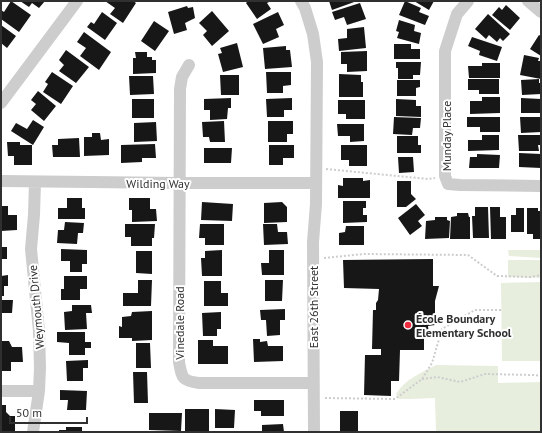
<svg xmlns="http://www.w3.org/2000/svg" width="542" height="433" font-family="'PT Sans',sans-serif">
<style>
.green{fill:#e7eede}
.building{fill:#171717}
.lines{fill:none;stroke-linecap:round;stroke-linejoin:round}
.path{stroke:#cdcdcd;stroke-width:2;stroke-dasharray:2 2;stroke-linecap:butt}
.minor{stroke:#cdcdcd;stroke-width:12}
.poi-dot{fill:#ed2c3e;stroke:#fff;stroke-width:1.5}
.labels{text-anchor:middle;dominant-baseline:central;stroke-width:4;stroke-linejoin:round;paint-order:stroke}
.street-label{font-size:12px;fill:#303030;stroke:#fff}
.poi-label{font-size:12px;font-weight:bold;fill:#303030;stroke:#fff;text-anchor:start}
</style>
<rect width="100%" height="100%" fill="#fff"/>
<path class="green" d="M508,250H541V258L509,256Z
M508,260H541V278L508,277Z
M541,282V361H502L501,283Z
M436,365L498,366V383L541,382V432H436L435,398L410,399H399L396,394C405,379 421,373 436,365Z"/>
<path class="building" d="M11,1L31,15L19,32L1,19V10L4,12Z
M20,1H45L39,8L32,3L29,7Z
M105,1H133L136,3L123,23L110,14L115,8Z
M248,1H271L267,3L271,9L257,19L246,3Z
M329,1H357L332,10Z
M405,1L421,8L419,12L429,16L425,25L399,15Z
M414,1H434L429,10Z
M360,3L366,19L347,25L344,17L335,20L332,12Z
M506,5L520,18L510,30L492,15L499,7L502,10Z
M187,6L188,8L193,7L195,18L185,23L187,30L174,34L168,12Z
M212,11L229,31L212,46L203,35L207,31L199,23Z
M102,12L117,23L105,40L87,27L91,22L94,24Z
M278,12L284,25L276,29L279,37L263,44L253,24Z
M488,14L510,34L503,41L500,38L497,42L489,35L486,39L475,29Z
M399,20L415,25L414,31L421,33L419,44L397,38L399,32L396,31Z
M154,21L169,31L155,51L141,41Z
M1,25L16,36L7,48L1,43Z
M364,27L366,48L339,51L338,39L347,38V29Z
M84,32L111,52L99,70L80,56L86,48L77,42Z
M539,35L541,36V56L530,49Z
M472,37L502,47L497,61L479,55L480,51L468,46Z
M237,43L243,67L223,72L218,54L222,53L220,48Z
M394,44H411V49H420V59H394Z
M286,46V50H290L292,67L265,69L263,48Z
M66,50L89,67L76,83L59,71L64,65L59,60Z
M367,51V71L347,72V64H341V52Z
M135,52H147V57H152V60H156V73L133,74V58H136Z
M524,55L539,58L538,61H541V79L520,75Z
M396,62H421L420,75H413V79H398V68H396Z
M482,63H500V78H469L468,66H482Z
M52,72L73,86L61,104L43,92L48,84L45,82Z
M266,72H291V85L283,86V93H267Z
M339,74L361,75V82H363V97H339Z
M220,75H239V95H221Z
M129,76H153L154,94L130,95Z
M468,79H499V94H479V90H468Z
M539,79V83H541V94L522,95L521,80Z
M397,80H420V87L416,88V96H397Z
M38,91L56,106L44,121L31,110L36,104L31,100Z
M482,97H500V113L470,114V101H482Z
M231,98V108H228L227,119L210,120V110H204V99Z
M292,98V110H284V117H267L266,99Z
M521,98L541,99V113H521Z
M132,99H154V118H132Z
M396,99L416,100V106H421V117L396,116Z
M338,100H365V119H346V114H338Z
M394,117L421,118L420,128H413L412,135L393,134Z
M467,117H500V132H480V127H467Z
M520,117H541V132L521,133Z
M33,120L44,127L33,145L11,131L16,123L27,129Z
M224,121L225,142H210L209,137H203L202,122Z
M268,121H293V134H287V142H268Z
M156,122L157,141L134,142V123Z
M337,124H364V141L350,142V136H338Z
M92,133H100L101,140L109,139V155L84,156V137H92Z
M482,135H499V150L468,151V140H482Z
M518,135H541V145H538L539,151H519Z
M397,136H418V145H421V153H397Z
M79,138L80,157H53L52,145H58V139Z
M7,142H20V145H32V165H14V156H8Z
M155,144L156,158H142V162L121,163V145Z
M269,145H294V158H283V165H269Z
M341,145H367V166H349V160H341Z
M204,148H232L231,163H204Z
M519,153L541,154V168L519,167Z
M477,154L500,155L499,168H469L470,157H477Z
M398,157H413L414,172L399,173Z
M343,178H363V181L370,180V198H338V185L343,186Z
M397,181H411V194L416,199L406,207H397Z
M67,198H82V208H85V219H58V208H67Z
M129,198H150V209H156L157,221L132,222V210H129Z
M343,201H366V208H363V215H367V222L343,223Z
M202,202L233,204L232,221L201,220Z
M282,202L287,207V222L264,223V203Z
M416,204L425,215L418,221L422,226L410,235L398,218Z
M1,206H8V215H17V230L1,231Z
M475,207H488L489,238H473L472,216H475Z
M490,207H500V217H506V239H491Z
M516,208H524V232H511V215H516Z
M527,208H538V211H541V239H533V234H527Z
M457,213H468L469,217H470V239H450L451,217L457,216Z
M435,217H447V220L450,221L449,238L425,239L426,221L435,220Z
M65,222L84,223L83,233H78L77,244L57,243L58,230H64Z
M125,224H155L154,238H152V246H131V237H125Z
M200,224H224V245H205V238H199Z
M263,224H277L278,232H287L288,244L264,245Z
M346,226H364V245H339V233L345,232Z
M1,247H7V259H1Z
M61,249L87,250V264H82V272H70V261H61Z
M222,250V276H202L201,258H205V251Z
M269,250H284V275H262L261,263H269Z
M136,251H152V274L136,273Z
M433,259V286H439L435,301V325L428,326L429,335H424V350H400L399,381H391V396L364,395L365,355H381V349H372L373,310H376V303L378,300L379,289L344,288L343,260Z
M8,275V286H4V296H1V276Z
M64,276H87V289H80V300H61V289H64Z
M138,280H152L151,306H123V293H138Z
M265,280H283L282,301H265Z
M204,281H221V293H228V306H204Z
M1,300H13L12,313H1Z
M72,305H91L92,313H86L87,329L65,330L64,312L72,311Z
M285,309V320H280V335L267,336L266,320H261L260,310Z
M152,311V340L132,341V338H119V326L122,327V317L131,316L132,312Z
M221,312V329H217V336H203L202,313Z
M57,332H85V342H91V348H85V355H69V343L57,342Z
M253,339H260V342L267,341L268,346H283V361L254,362Z
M198,340H213V346H228V364H198Z
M1,341H9L12,347H22L23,362H11V371H1Z
M136,343H150L151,368H136Z
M88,360V368H83V381H67L66,361Z
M133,372H147L148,403H134Z
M60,390L87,391L86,410H67L68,400H60Z
M254,400H284V416H261V411H254Z
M1,405H6V412L10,416H15V432H1Z
M185,409H209V432H185Z
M215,409L235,410L234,428H215Z
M340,411H358V432H340Z
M149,413H182L181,431L149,430Z
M283,424L284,432H262V425Z
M66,427H82V432H59V430H66Z"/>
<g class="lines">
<path class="path" d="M326,169L428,179L435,178
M324,258L364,254L468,255L497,276L530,277L541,275
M422,379L437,377L460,382L485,374L534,375L541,376
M325,398L395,399L422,379L432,363L442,329L475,310H502"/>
<path class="minor" d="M301,1L305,8L313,34L317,62L316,204L313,242L314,432
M468,1L457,14L445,51V176L448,184L460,185L541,186
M528,1L541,12
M189,65L182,77L180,89L179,362C182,378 182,381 199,383H313
M1,103L77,1
M1,181L179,183H316
M1,391H39
M33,432L39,391L40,368L39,331L31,249L34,215L35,182"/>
</g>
<circle class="poi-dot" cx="408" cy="325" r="4"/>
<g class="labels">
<g class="street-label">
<text transform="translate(446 136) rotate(-90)">Munday Place</text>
<text x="158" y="183">Wilding Way</text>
<text transform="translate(36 307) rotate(-95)">Weymouth Drive</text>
<text transform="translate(313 307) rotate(-90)">East 26th Street</text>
<text transform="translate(179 323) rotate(-90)">Vinedale Road</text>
</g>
<g class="poi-label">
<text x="416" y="318">École Boundary<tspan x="416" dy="14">Elementary School</tspan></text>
</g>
</g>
<rect width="542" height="433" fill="none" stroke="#303030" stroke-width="4"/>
<path d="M10 417v6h77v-6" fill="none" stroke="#303030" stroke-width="2"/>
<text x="16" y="417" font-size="12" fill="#303030" stroke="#ffffff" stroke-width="3" paint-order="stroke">50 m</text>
</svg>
